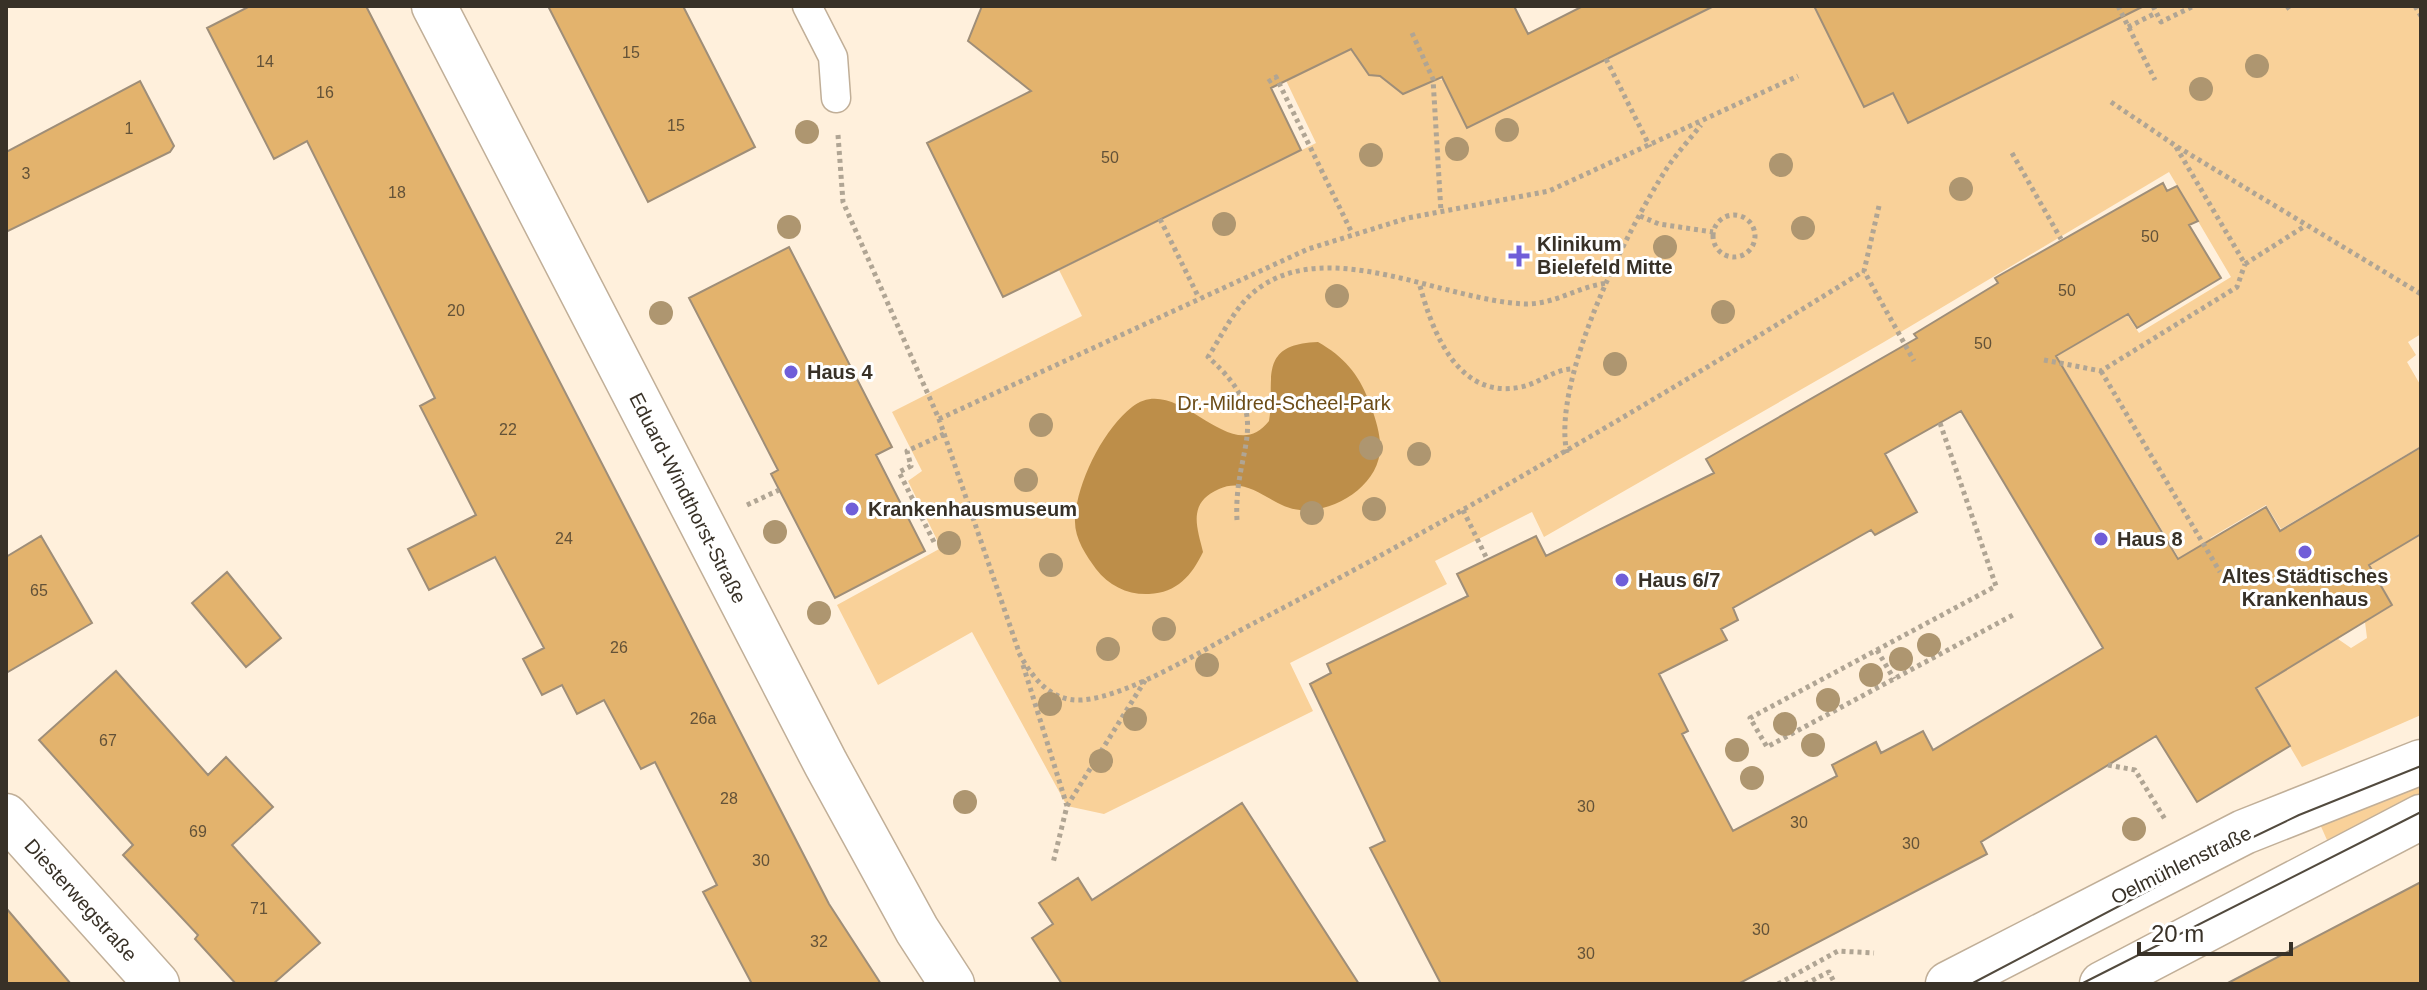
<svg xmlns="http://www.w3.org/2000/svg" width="2427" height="990" font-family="Arial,sans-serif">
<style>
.green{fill:#f9d199}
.water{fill:#bd8e49}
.building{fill:#e3b36d;stroke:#9f8e78;stroke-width:2;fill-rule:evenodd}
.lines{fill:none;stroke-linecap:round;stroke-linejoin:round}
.lane-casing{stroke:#c1af98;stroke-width:31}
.street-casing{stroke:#c1af98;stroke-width:47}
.secondary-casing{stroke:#c1af98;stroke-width:47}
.path{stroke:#b0a594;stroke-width:5;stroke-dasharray:4 4;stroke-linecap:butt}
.lane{stroke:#fff;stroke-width:28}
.street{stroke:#fff;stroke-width:44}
.secondary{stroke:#fff;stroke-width:44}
.tram{stroke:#524a3e;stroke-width:2}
.tree{fill:#ae9670}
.poi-dot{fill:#705ed8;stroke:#fff;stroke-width:3}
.labels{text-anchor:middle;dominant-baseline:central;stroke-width:6;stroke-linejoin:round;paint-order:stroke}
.number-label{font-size:16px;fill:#635238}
.poi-label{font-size:20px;font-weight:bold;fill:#383127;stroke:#fff;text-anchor:start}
.park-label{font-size:20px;fill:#6c4c17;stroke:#fff}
.street-label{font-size:20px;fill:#383127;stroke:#fff}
</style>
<rect width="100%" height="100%" fill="#fff0dc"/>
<path class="green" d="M1716,6H1813L1864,107L1893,93L1908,123L2079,38L2134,6L2136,10L2144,6H2421V334L2408,342L2416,355L2407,362L2421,386V446L2281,529L2266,505L2210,538L2227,566L2195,585L2057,356L2127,315L2139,333L2231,277L2169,172L1884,342L1544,537L1532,512L1435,561L1447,584L1290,663L1313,711L1104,814L1067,806L972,632L878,685L837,605L941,548L908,481L922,471L892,412L1082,316L1059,270L1316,143L1280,68L1304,27L1323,63L1355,47L1369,76L1383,69L1392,86L1402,92L1422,77L1443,80L1467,128Z
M2421,534V715L2302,767L2234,652L2289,668L2338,639L2351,648L2367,638L2365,622L2393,605L2369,565Z
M2421,779V793L2327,840L2319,822Z"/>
<path class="water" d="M1318,342C1344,357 1358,373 1369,401C1374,414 1379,429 1380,442C1384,483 1336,513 1300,510C1272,508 1250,475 1219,489C1187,503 1197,527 1203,552C1192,575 1177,593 1149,594C1128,595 1109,586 1096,569C1086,555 1074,538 1075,519C1077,482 1103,430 1132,407C1178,370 1230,471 1269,421C1276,383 1255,344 1318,342Z"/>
<path class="building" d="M250,6H366L829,904L881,984H752L703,892L717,885L655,762L641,769L604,700L577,714L562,685L542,695L523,659L544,648L495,557L429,590L408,549L476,515L420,406L435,398L307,141L274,159L207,28Z
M548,6H683L755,147L648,202Z
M982,6H1514L1528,34L1583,6H1714L1467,128L1442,77L1403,94L1380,76L1369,75L1351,49L1271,88L1301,150L1003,297L927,143L1031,91L968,41Z
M1814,6H2144L1908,123L1893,93L1864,107Z
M140,81L174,146L170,152L6,232V152Z
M2163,183L2167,191L2177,186L2198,221L2189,225L2221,278L2137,328L2128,314L2056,356L2178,559L2266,507L2280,531L2421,447V534L2369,565L2392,605L2256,688L2290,746L2197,802L2156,736L1981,842L1987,854L1738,984H1441L1370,848L1385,841L1310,684L1331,673L1327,664L1468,596L1457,574L1536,536L1546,556L1714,473L1706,459L1917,338L1914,334L1998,283L1995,278ZM1961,411L2103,648L1933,750L1923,731L1881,753L1876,742L1832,765L1837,776L1733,831L1682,734L1688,731L1659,674L1727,640L1721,629L1738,620L1733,608L1871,530L1875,535L1917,512L1885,454Z
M789,247L892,447L876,455L925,551L835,598L771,474L778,470L689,298Z
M41,536L92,623L6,673V557Z
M227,572L281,638L246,667L192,603Z
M116,671L208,775L226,757L273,807L232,845L320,943L273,984H236L195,939L198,935L123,855L133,845L39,740Z
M1242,803L1359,984H1062L1032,938L1053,924L1039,903L1078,878L1092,900Z
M2421,882V984H2226Z
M6,908L71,984H6Z"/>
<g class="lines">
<defs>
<path id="lane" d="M807,6L833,57L836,98"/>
<path id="street" d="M434,6L826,764L917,930L952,984
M6,816L157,984"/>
<path id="secondary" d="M1948,984L2244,832L2421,762
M2102,984L2421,817"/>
</defs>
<use href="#lane" class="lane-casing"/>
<use href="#street" class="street-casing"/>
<use href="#secondary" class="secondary-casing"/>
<path class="path" d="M2118,6L2155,80
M2153,6L2161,22L2194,6
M2287,6L2290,10
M2415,6L2421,16
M2128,27L2156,13
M1412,33L1433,79L1441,212
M1606,59L1650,147
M1268,82L1276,77L1352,233
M2111,102L2176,146L2421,294
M838,135L843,202L939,419L1020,655
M2176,147L2245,264L2305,226
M2012,153L2061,239
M1879,206L1864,271L1914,361
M1713 236a21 21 0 1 1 42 0a21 21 0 1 1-42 0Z
M1640,216L1659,224L1713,232
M1160,219L1199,298
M1420,286C1433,334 1459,400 1521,387C1540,383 1554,369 1573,369
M2044,360L2101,371L2237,287L2245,264
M2101,371L2220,572
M939,419L1308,249L1408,218L1549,191L1798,76
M1940,423L1996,586L1750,718L1767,747L2013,615
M1567,453C1551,381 1627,230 1667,168C1677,153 1690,139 1701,125
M747,505L779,490
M1463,510L1487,559
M1237,520C1233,445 1278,419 1208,357C1223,334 1236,304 1259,288C1331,236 1444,301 1526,304C1556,304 1579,286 1608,283
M934,542L899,472L911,466L907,451L944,434
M1877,650L1894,679
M1019,653C1032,677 1050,702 1082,700C1132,696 1212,644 1258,621C1465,513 1666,394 1864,271
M1023,665L1067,806L1053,863
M2108,765L2135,770L2166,821
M1067,806L1146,679
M1778,984L1838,951L1874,953
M1805,984L1829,972L1835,984"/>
<use href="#lane" class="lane"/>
<use href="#street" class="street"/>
<use href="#secondary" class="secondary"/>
<path class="tram" d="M1971,984L2220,853L2299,815L2421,766
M2081,984L2421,812"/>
</g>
<g class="tree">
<circle cx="2257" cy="66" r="12"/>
<circle cx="2201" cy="89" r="12"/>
<circle cx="1507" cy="130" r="12"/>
<circle cx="807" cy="132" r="12"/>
<circle cx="1457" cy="149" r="12"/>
<circle cx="1371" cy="155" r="12"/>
<circle cx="1781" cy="165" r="12"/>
<circle cx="1961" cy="189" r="12"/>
<circle cx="1224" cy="224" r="12"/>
<circle cx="789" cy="227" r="12"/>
<circle cx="1803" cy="228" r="12"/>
<circle cx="1665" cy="247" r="12"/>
<circle cx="1337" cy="296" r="12"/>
<circle cx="1723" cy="312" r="12"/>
<circle cx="661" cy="313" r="12"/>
<circle cx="1615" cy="364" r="12"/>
<circle cx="1041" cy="425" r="12"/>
<circle cx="1371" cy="448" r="12"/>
<circle cx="1419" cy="454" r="12"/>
<circle cx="1026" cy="480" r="12"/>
<circle cx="1374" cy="509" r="12"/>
<circle cx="1312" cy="513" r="12"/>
<circle cx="775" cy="532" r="12"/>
<circle cx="949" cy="543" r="12"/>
<circle cx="1051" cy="565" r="12"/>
<circle cx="819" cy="613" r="12"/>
<circle cx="1164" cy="629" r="12"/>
<circle cx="1929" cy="645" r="12"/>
<circle cx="1108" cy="649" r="12"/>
<circle cx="1901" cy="659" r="12"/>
<circle cx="1207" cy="665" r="12"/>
<circle cx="1871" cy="675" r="12"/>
<circle cx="1828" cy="700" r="12"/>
<circle cx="1050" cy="704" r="12"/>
<circle cx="1135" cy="719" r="12"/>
<circle cx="1785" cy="724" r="12"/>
<circle cx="1813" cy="745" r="12"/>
<circle cx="1737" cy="750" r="12"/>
<circle cx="1101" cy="761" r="12"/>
<circle cx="1752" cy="778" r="12"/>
<circle cx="965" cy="802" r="12"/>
<circle cx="2134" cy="829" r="12"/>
</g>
<g class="poi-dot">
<path d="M1515 244h8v8h8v8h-8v8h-8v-8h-8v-8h8z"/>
<circle cx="791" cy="372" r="8"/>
<circle cx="852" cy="509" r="8"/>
<circle cx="2101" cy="539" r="8"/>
<circle cx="2305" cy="552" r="8"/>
<circle cx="1622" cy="580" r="8"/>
</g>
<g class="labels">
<g class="number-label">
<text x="631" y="52">15</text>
<text x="265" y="61">14</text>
<text x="325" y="92">16</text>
<text x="676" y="125">15</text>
<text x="129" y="128">1</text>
<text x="1110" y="157">50</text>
<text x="26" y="173">3</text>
<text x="397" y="192">18</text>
<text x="2150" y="236">50</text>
<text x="2067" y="290">50</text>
<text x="456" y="310">20</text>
<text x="1983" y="343">50</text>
<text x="508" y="429">22</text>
<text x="564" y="538">24</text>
<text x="39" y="590">65</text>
<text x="619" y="647">26</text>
<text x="703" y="718">26a</text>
<text x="108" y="740">67</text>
<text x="729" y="798">28</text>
<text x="1586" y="806">30</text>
<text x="1799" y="822">30</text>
<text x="198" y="831">69</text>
<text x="1911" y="843">30</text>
<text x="761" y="860">30</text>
<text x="259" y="908">71</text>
<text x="1761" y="929">30</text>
<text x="819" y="941">32</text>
<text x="1586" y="953">30</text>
</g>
<g class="poi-label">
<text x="1537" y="244">Klinikum<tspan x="1537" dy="23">Bielefeld Mitte</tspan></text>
<text x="807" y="372">Haus 4</text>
<text x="868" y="509">Krankenhausmuseum</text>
<text x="2117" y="539">Haus 8</text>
<text x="2305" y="576" text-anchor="middle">Altes Städtisches<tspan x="2305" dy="23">Krankenhaus</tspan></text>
<text x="1638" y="580">Haus 6/7</text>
</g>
<g class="park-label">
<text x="1284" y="403">Dr.-Mildred-Scheel-Park</text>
</g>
<g class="street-label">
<text transform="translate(688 498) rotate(63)">Eduard-Windthorst-Straße</text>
<text transform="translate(2181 865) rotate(-26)">Oelmühlenstraße</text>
<text transform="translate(81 900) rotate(48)">Diesterwegstraße</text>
</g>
</g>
<rect width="2427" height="990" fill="none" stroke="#383127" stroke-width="16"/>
<path d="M2139 942v12h152v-12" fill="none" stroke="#383127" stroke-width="4"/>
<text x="2151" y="942" font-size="24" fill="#383127" stroke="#ffffff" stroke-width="6" paint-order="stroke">20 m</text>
</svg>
